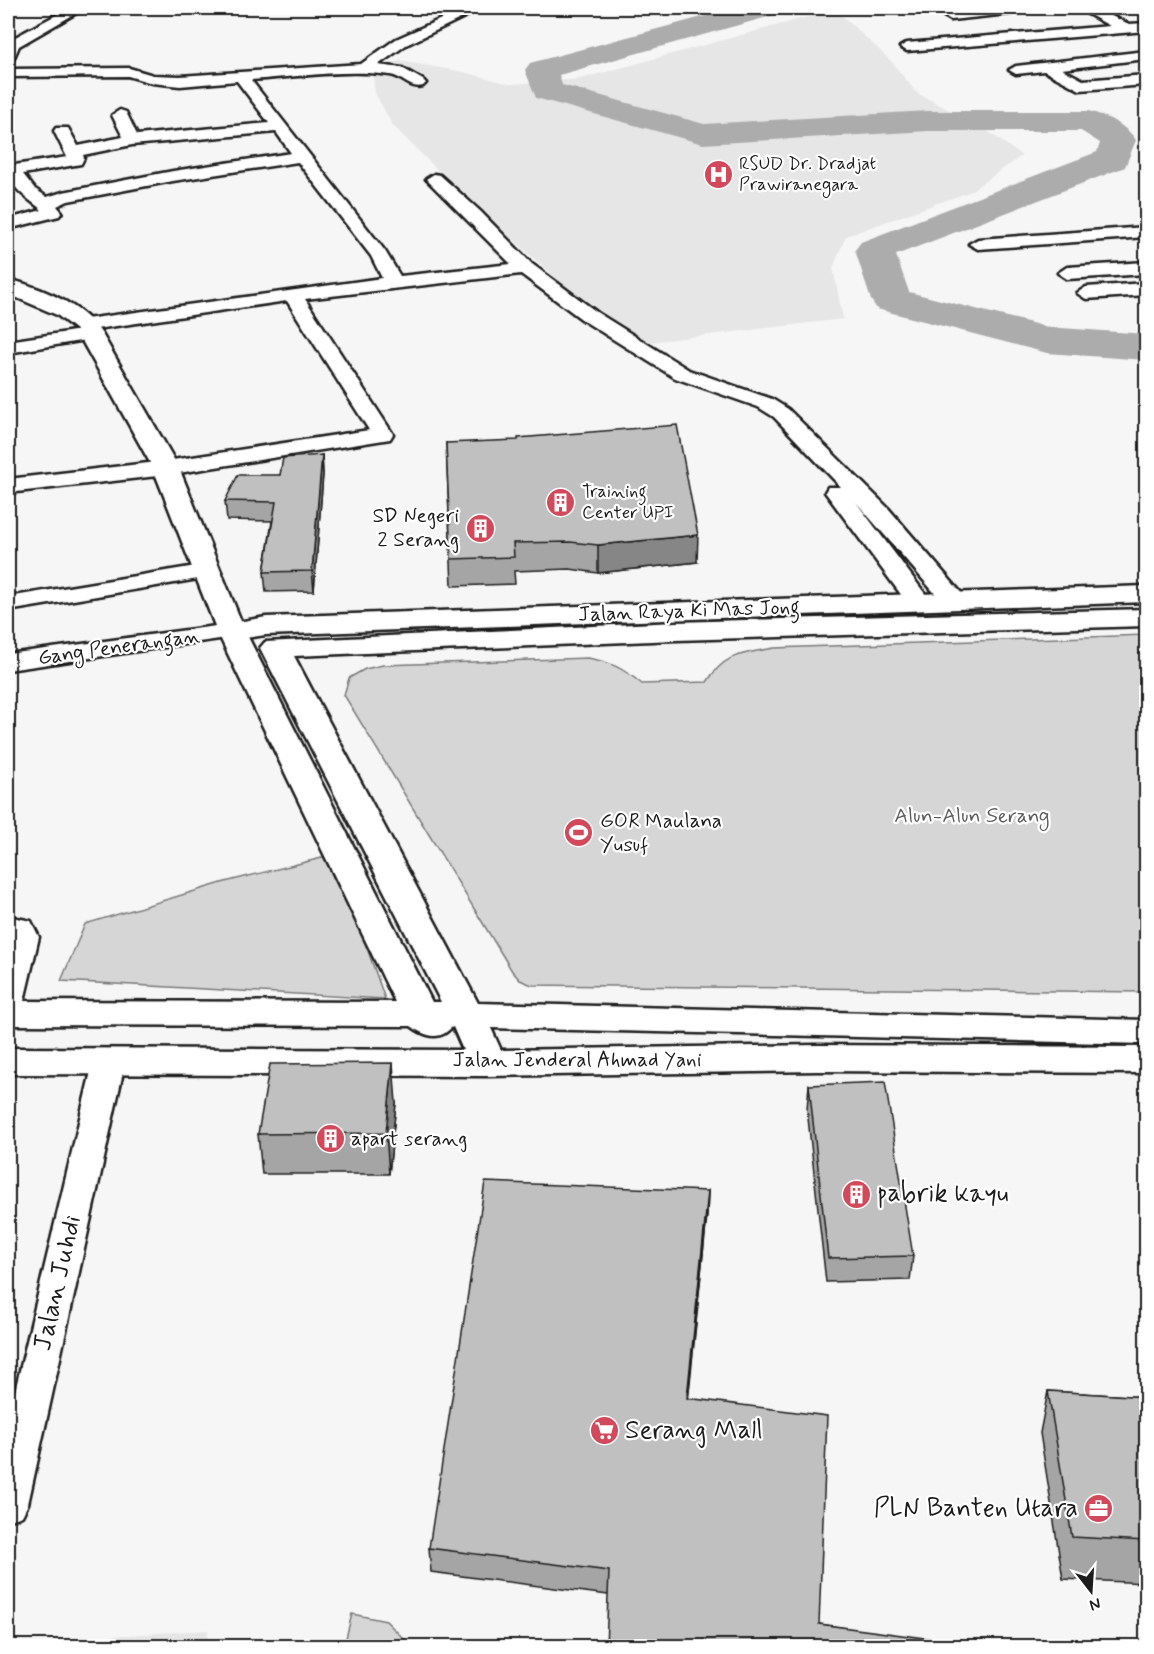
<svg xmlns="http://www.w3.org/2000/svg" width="1154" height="1654" font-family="Mynerve,sans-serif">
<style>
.built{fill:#e6e6e6}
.green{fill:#d6d6d6;stroke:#797979;stroke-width:1.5}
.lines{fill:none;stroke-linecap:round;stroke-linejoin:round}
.river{fill:#acacac;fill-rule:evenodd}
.minor-casing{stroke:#1c1c1c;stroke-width:5}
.tertiary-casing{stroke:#1c1c1c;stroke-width:5}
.secondary-casing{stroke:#1c1c1c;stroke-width:5}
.minor{fill:#fff;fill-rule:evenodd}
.tertiary{fill:#fff;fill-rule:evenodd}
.secondary{fill:#fff;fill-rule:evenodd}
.wall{fill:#a5a5a5;stroke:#1c1c1c;stroke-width:1.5}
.shaded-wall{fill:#868686;stroke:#1c1c1c;stroke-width:1.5}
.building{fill:#c0c0c0;stroke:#1c1c1c;stroke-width:1.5}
.labels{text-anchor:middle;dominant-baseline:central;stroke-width:4.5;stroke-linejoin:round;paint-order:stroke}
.far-poi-label{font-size:18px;fill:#1c1c1c;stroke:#fff;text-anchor:start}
.poi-label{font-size:21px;fill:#1c1c1c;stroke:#fff;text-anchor:start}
.street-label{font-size:21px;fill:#1c1c1c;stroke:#fff}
.park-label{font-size:21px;fill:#5d5d5d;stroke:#fff}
.near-poi-label{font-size:26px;fill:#1c1c1c;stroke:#fff;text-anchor:start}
.near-street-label{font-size:26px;fill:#1c1c1c;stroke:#fff}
</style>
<rect width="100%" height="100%" fill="#f6f6f6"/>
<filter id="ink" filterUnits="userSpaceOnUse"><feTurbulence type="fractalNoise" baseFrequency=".0167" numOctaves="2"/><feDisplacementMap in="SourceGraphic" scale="12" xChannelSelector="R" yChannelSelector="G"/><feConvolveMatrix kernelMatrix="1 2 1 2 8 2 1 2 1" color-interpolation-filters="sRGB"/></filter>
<g filter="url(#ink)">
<path class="built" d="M838,12L891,61L917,93L982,127L1022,156L969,192L846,236L833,268L843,319L641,343L567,288L465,197L393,126L375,93L372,68L400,61L464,72L510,84L580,79L808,17Z
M208,1630L207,1646H77L78,1638Z"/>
<path class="green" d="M1146,635V992L532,985L520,980L512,971L344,695L349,678L365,669L383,665L588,658C611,662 624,669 642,684L707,682C725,653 742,654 774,648Z
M334,855L385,999L61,981L85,924L225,882Z
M352,1614L386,1621L411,1646H344Z"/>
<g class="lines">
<path class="river" d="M736,8H783L778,14L559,75L562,85L704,124L928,111H1088C1105,115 1126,125 1136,140L1125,167L896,255L909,292L1047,327L1146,334V360L1047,353L877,309L871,300L855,250L861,242L1097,152L1100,143L1081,131H928L703,144L536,98L525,70L530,63Z"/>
<defs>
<path id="minor" d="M69,8H85L19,46L13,60L8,61V41Z
M466,8H483L406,45L378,65L402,68L423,80L426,83L423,86C410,90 402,76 390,75C345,69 297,77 251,80L385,251L400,276L511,264L426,179L434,174L440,175L480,211L532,264L598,313L689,370L772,399L788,409L888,508L963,595L966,600L963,605L954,607L945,605L856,502L932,603L929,608L920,610L911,608L825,492L828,487H841L774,417L758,407L675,378L584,321L521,274L305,299L393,434L390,439L166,475L8,493V479L166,461L369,430L287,301L96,329L101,334L98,338L8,353V341L81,330L76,325L86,319L382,278L371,256L298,162L173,181L68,201L57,206L62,212L59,216L8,229V219L42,210C27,197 8,188 8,166L67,157L54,131L56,128H68L78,146L123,137L112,115L120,110L126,112L137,135L269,123L237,81L180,86L152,83L128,76L8,77V69L129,68L153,75L180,76L361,64L396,39ZM276,132L291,153L173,171L63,192L47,197L35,189L23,174L81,164L84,158L83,155L132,145Z
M992,8H1034L1027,12L951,20L944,16L951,12Z
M1077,8H1094L1129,24L1146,23V31L907,51L900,47L907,43L1110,26Z
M1146,51V59L1062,69L1083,80L1146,75V85L1080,90L1044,71L1016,74L1009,70L1016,66Z
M1146,227V237L978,249L969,244L978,239Z
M1146,262V274L1067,279L1058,273L1067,267Z
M1146,283V295L1086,299L1077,293L1086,287Z
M208,564L216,566L220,571L216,576L8,611V597Z
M231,624L240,626L243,631L240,636L8,670V654Z
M8,916L31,921L39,937L24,1001L19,1008L8,1011Z
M109,1052L121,1055L125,1063L28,1504L22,1516L8,1521V1421L93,1063L97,1055Z"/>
<path id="tertiary" d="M1146,586V602L266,635L231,640L221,637L217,631L221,625L266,617Z"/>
<path id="secondary" d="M8,279C42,288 82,304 102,334L179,468L245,631L432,1002H441L260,648L265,642L676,622L1146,609V626L676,640L294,656L478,1003L1146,1020V1044L491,1028L501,1050L817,1045L1146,1047V1073L817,1071L488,1076L8,1074V1048L463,1050L453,1027C450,1028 448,1031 445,1033C434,1040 420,1033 411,1026L8,1025V1001L395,1002L217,631L153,468L76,330L57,315L8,294Z"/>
</defs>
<use href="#minor" class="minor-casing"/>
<use href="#tertiary" class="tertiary-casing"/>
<use href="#secondary" class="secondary-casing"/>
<use href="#minor" class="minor"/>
<use href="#tertiary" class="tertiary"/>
<use href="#secondary" class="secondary"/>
</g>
<path class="wall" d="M446,443L697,562L598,573L570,569L514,571L515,584L452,586Z
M322,455L323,474L314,591L266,592L264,572L272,521L227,520L225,501Z
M809,1085L913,1256L910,1280L826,1282L807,1109Z
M396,1103L389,1174H262L258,1134Z
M708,1191L707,1215L688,1398L819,1624L969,1647L608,1595L431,1572L429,1548Z
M1048,1391L1146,1397V1583L1063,1579L1040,1433Z"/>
<path class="shaded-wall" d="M322,455L323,474L314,591L312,571Z
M698,535L697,562L598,573V545Z
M393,1063L396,1103L389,1174L386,1133Z
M708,1191L707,1215L686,1422L687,1398Z"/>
<path class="building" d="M677,425L698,535L598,545L570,542L513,543L514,557L451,559L446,443L518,440V438Z
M322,455L312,571L264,572L276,502L225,501L238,475H280L283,458Z
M393,1063L386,1133L258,1134L270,1064Z
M885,1082L913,1256L828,1258L809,1085Z
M485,1182L708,1191L687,1398L827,1416L819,1624L969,1644V1647H606L609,1571L429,1548Z
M1048,1391L1146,1397V1541L1072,1537Z"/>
</g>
<defs>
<symbol id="hospital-disc" viewBox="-11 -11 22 22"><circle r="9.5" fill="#d1495b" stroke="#fff"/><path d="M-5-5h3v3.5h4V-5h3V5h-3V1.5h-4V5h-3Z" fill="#fff"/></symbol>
<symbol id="building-disc" viewBox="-11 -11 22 22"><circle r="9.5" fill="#d1495b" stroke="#fff"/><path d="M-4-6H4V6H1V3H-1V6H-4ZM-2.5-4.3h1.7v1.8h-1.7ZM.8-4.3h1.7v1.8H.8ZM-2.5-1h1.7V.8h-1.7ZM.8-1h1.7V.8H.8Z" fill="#fff"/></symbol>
<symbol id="stadium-disc" viewBox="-11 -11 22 22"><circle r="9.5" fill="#d1495b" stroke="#fff"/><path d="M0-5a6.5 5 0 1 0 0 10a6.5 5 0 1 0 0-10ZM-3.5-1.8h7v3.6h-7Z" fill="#fff"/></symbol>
<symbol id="supermarket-disc" viewBox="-11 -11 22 22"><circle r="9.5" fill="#d1495b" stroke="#fff"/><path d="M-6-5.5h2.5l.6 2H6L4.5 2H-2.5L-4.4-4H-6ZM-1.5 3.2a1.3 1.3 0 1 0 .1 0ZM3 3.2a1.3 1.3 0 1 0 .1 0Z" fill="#fff"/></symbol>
<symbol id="office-disc" viewBox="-11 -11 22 22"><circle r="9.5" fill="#d1495b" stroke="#fff"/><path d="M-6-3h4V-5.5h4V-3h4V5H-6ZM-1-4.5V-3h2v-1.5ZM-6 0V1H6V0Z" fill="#fff"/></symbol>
</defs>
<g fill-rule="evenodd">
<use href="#hospital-disc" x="702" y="158" width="33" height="33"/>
<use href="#building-disc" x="544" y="486" width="33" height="33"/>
<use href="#building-disc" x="464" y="512" width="33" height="33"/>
<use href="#stadium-disc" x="562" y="816" width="33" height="33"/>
<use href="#building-disc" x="314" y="1122" width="33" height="33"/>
<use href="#building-disc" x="840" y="1178" width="33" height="33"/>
<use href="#supermarket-disc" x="588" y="1414" width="33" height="33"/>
<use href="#office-disc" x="1082" y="1492" width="33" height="33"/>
</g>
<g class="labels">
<g class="far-poi-label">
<text x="739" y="164">RSUD Dr. Dradjat<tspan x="739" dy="21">Prawiranegara</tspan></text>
<text x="582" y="492">Training<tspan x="582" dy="21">Center UPI</tspan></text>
</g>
<g class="poi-label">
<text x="459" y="516" text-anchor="end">SD Negeri<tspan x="459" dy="24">2 Serang</tspan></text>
<text x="600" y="821">GOR Maulana<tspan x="600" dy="24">Yusuf</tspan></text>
<text x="351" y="1139">apart serang</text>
</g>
<g class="street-label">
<text transform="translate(689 611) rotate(-2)">Jalan Raya Ki Mas Jong</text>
<text transform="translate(119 647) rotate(-8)">Gang Penerangan</text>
<text x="577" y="1060">Jalan Jenderal Ahmad Yani</text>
</g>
<g class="park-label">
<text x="972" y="816">Alun-Alun Serang</text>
</g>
<g class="near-poi-label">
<text x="877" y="1194">pabrik kayu</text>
<text x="625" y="1431">Serang Mall</text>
<text x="1078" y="1509" text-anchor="end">PLN Banten Utara</text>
</g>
<g class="near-street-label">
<text transform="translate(58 1283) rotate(-77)">Jalan Juhdi</text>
</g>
</g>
<rect width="1154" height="1654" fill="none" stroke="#fff" stroke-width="30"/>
<rect x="15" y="15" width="1124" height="1624" fill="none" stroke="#1c1c1c" stroke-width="2" filter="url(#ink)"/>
<g transform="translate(1091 1591) rotate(163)" stroke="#ffffff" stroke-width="4.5" paint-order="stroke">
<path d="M0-4.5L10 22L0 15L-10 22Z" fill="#1c1c1c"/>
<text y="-9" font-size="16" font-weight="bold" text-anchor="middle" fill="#1c1c1c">N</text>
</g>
</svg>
